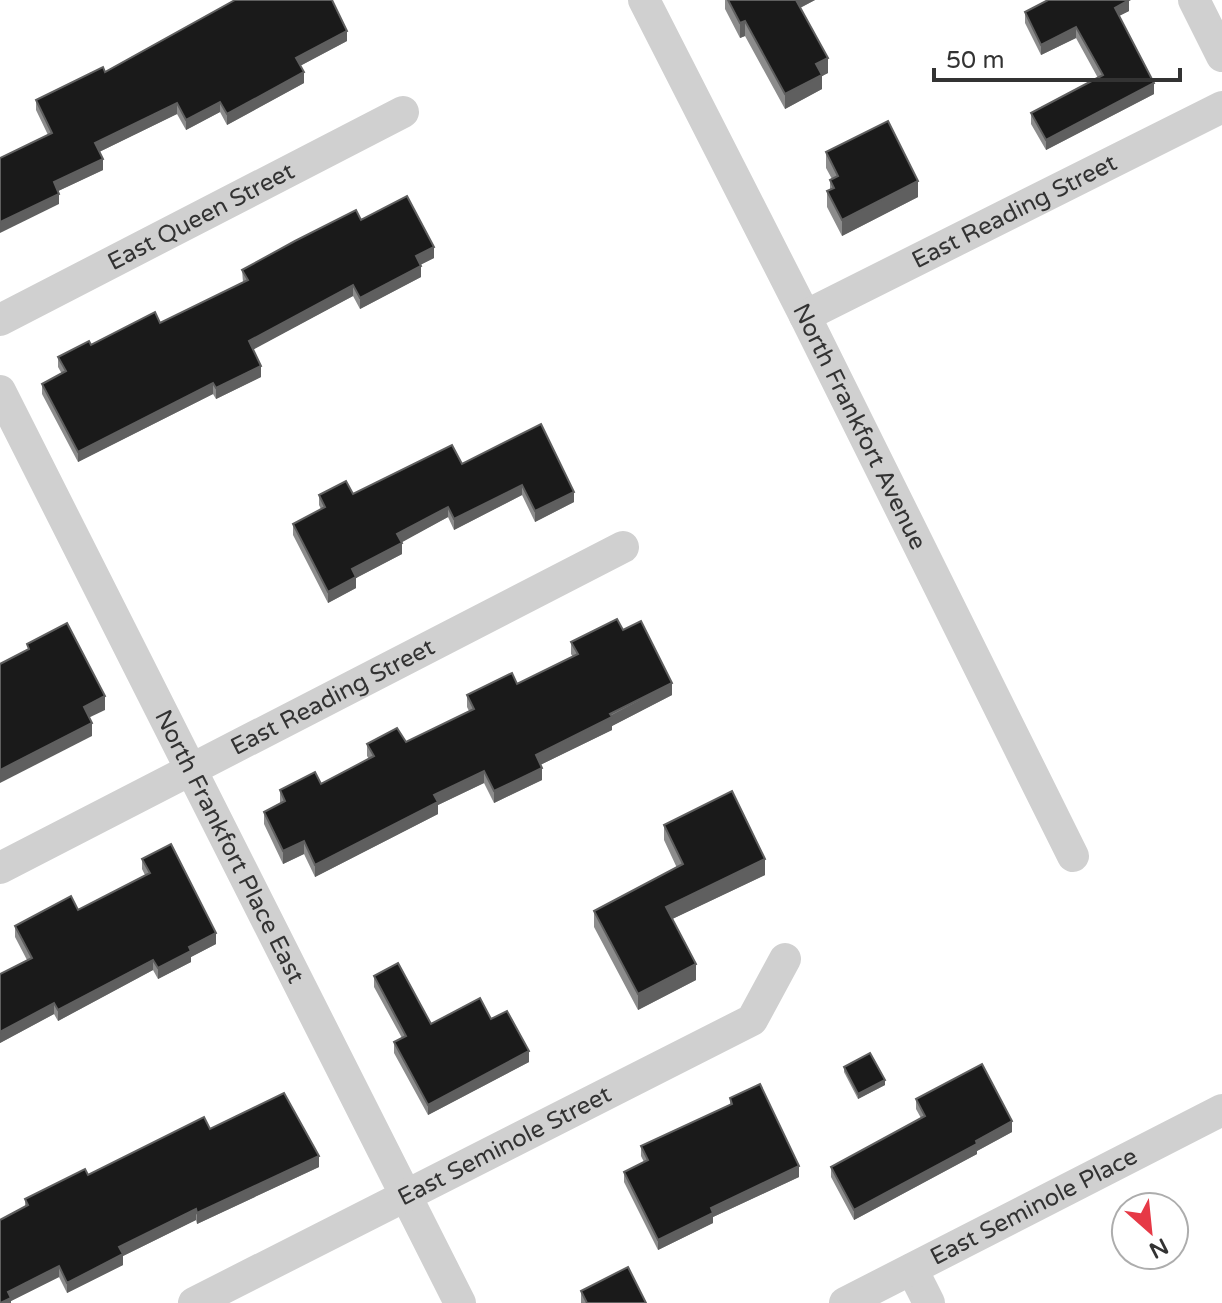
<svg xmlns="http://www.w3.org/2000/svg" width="1222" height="1303" viewBox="0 0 1222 1303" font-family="'Varela Round',sans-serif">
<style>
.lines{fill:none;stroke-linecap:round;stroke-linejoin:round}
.street{stroke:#d0d0d0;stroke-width:32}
.wall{fill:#8c8c8c}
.shaded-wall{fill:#5f5f5f}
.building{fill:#1a1a1a;stroke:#5f5f5f;stroke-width:2}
.labels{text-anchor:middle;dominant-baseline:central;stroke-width:8;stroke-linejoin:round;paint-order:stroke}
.street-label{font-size:24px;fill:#333;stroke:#fff}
</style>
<rect width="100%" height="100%" fill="#fff"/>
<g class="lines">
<g class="street">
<path id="s1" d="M644,0L805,316L1073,856"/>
<polyline points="1194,0 1222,56"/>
<path id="s2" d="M805,316L1222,107"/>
<path id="s3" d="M0,320L403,112"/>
<path id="s4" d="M0,391L460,1303"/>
<path id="s5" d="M0,868L623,547"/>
<polyline points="912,1269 929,1303"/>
<path id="s6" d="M194,1303L752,1020L785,959"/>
<path id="s7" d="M845,1303L1222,1110"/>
</g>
</g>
<g class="wall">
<polygon points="725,0 815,0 800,8 828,73 822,76 822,89 785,109 745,36 740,38 725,9"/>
<polygon points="1129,11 1119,16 1154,94 1046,150 1031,124 1031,113 1098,78 1076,38 1041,55 1025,23 1025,12"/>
<polygon points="347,41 300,66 304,83 227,125 220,112 186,130 177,114 99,152 103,170 58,191 59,204 48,135 36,110 36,100 105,72"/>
<polygon points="826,152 918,197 842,236 827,207 827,191 830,190 830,180 832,179 826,168"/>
<polygon points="361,220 434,258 420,265 421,277 360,309 353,296 253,349 261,377 216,399 213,394 78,462 42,394 42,384 62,374 58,367 58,357 91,345 160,323 243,282 242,270"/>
<polygon points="462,464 574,502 535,522 522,495 454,530 448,517 401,542 402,554 356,578 356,588 328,603 293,535 293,524 321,509 319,505 319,495 353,494"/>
<polygon points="623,630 672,695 612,726 612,730 540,765 542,780 494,803 484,783 438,805 438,814 315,877 304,854 283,864 264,824 264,812 280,803 280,790 321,784 369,759 367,756 367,744 406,742 469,711 467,707 467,695 517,684 573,657 571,654 571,642"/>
<polygon points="664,825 765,875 672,919 696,980 638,1010 594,927 594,911 677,868 664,840"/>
<polygon points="142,859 216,944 191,957 191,962 158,979 153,970 58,1021 54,1014 0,1043 0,974 27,960 15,937 15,926 78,910 145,875 142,869"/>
<polygon points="374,976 431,1024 491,1019 529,1062 428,1115 394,1053 394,1042 402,1038 374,987"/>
<polygon points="844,1067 885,1085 858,1099 844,1072"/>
<polygon points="730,1098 799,1177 713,1217 713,1223 658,1250 624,1182 624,1172 644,1162 641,1156 641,1146 730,1105"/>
<polygon points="916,1099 1012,1132 977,1151 977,1154 854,1220 831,1177 831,1167 921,1118 916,1109"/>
<polygon points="210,1129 319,1167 197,1224 196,1220 123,1256 123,1265 67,1293 59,1277 11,1301 11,1303 0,1303 25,1206 25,1199"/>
<polygon points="581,1291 646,1303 581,1303"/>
</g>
<g class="shaded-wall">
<polygon points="794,0 815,0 794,11"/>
<polygon points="1129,0 1129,11 1115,18 1115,8"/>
<polygon points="745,21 745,36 740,38 740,23"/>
<polygon points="1076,27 1076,38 1041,55 1041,45"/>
<polygon points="347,31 347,41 296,68 296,58"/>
<polygon points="828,58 828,73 822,76 822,89 785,109 785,94 816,64"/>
<polygon points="304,72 304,83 227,125 227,114"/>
<polygon points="1154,83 1154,94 1046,150 1046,140"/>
<polygon points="220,102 220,112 186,130 186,120"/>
<polygon points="177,103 177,114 95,154 95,143"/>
<polygon points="103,159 103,170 54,193 54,182"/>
<polygon points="918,181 918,197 842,236 842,220"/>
<polygon points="59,194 59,204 0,233 0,222"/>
<polygon points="434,247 434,258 416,267 416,256"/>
<polygon points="421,266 421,277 360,309 360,298"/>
<polygon points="353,285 353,296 249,352 249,341"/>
<polygon points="261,366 261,377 216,399 216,388"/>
<polygon points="213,383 213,394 78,462 78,452"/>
<polygon points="522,485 522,495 454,530 454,519"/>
<polygon points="574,492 574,502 535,522 535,511"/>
<polygon points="448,507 448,517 397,545 397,534"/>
<polygon points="402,543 402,554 356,578 356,588 328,603 328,592 352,569"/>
<polygon points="672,683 672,695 612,726 612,730 536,767 536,755"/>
<polygon points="105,696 105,710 84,720 84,707"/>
<polygon points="92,723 92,736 0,783 0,770"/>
<polygon points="542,768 542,780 494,803 494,791"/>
<polygon points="484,771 484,783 438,805 438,814 315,877 315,865 434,795"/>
<polygon points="304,841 304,854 283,864 283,851"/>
<polygon points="765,859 765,875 666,922 666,907"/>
<polygon points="216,933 216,944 191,957 191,962 158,979 158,968 189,947"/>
<polygon points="153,960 153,970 58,1021 58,1010"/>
<polygon points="696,964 696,980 638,1010 638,994"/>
<polygon points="54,1003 54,1014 0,1043 0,1032"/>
<polygon points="529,1051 529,1062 428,1115 428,1105"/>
<polygon points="885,1080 885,1085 858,1099 858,1094"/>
<polygon points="1012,1121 1012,1132 977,1151 977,1154 854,1220 854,1210"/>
<polygon points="319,1156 319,1167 197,1224 197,1213"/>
<polygon points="799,1166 799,1177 713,1217 713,1223 658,1250 658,1240 711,1208"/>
<polygon points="196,1209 196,1220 123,1256 123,1265 67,1293 67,1283 119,1247"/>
<polygon points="59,1266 59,1277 11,1301 11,1303 2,1303 8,1292"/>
</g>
<g class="building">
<polygon points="235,0 332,0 347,31 296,58 304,72 227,114 220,102 186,120 177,103 95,143 103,159 54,182 59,194 0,222 0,158 52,133 36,100 103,67 105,72"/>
<polygon points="728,0 796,0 828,58 816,64 822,75 785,94 745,21 740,23"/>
<polygon points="1048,0 1129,0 1115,8 1154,83 1046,140 1031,113 1103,75 1076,27 1041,45 1025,12"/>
<polygon points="888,121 918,181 842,220 827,191 834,188 830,180 838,176 826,152"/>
<polygon points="407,196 434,247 416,256 421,266 360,298 353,285 249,341 261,366 216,388 213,383 78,452 42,384 66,371 58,357 89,341 91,345 155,312 160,323 248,280 242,270 295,241 356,210 361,220"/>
<polygon points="541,424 574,492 535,511 522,485 454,519 448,507 397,534 402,543 352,569 356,577 328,592 293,524 325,507 319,495 346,481 353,494 452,445 462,464"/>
<polygon points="617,619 623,630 641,621 672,683 610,714 612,717 536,755 542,768 494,791 484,771 434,795 438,802 315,865 304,841 283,851 264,812 285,801 280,790 315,772 321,784 374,756 367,744 397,728 406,742 474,709 467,695 512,673 517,684 578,654 571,642"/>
<polygon points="67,623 105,696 84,707 92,723 0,770 0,664 29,649 27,644"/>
<polygon points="732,791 765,859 666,907 696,964 638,994 594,911 683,864 664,825"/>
<polygon points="171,844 216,933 189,947 191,951 158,968 153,960 58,1010 54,1003 0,1032 0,974 32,958 15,926 71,896 78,910 150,873 142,859"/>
<polygon points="398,963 431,1024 480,998 491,1019 507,1011 529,1051 428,1105 394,1042 406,1036 374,976"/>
<polygon points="870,1053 885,1080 858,1094 844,1067"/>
<polygon points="982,1064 1012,1121 976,1141 977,1144 854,1210 831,1167 925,1116 916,1099"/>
<polygon points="760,1084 799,1166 711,1208 713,1213 658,1240 624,1172 648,1160 641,1146 732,1104 730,1098"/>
<polygon points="284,1093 319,1156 197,1213 196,1209 119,1247 123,1254 67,1283 59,1266 8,1292 11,1298 0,1303 0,1220 28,1205 25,1199 85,1169 88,1175 204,1117 210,1129"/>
<polygon points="628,1267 646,1303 587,1303 581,1291"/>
</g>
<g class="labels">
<g class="street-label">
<text stroke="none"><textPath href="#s2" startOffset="234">East Reading Street</textPath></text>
<text stroke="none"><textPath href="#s3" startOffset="226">East Queen Street</textPath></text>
<text stroke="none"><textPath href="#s1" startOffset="478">North Frankfort Avenue</textPath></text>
<text stroke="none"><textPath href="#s5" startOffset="374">East Reading Street</textPath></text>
<text stroke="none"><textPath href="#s4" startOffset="510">North Frankfort Place East</textPath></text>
<text stroke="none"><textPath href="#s6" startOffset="348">East Seminole Street</textPath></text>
<text stroke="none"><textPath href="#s7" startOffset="212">East Seminole Place</textPath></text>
</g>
</g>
<g transform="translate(1150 1231) rotate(153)"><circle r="38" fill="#ffffff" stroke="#adadad" stroke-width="2"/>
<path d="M0-6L14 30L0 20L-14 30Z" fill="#e63946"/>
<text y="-12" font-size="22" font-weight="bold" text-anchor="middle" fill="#333333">N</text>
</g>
<path d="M934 68v12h246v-12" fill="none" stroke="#333333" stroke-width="4"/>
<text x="946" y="68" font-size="24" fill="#333333" stroke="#ffffff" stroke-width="6" paint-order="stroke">50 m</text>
</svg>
